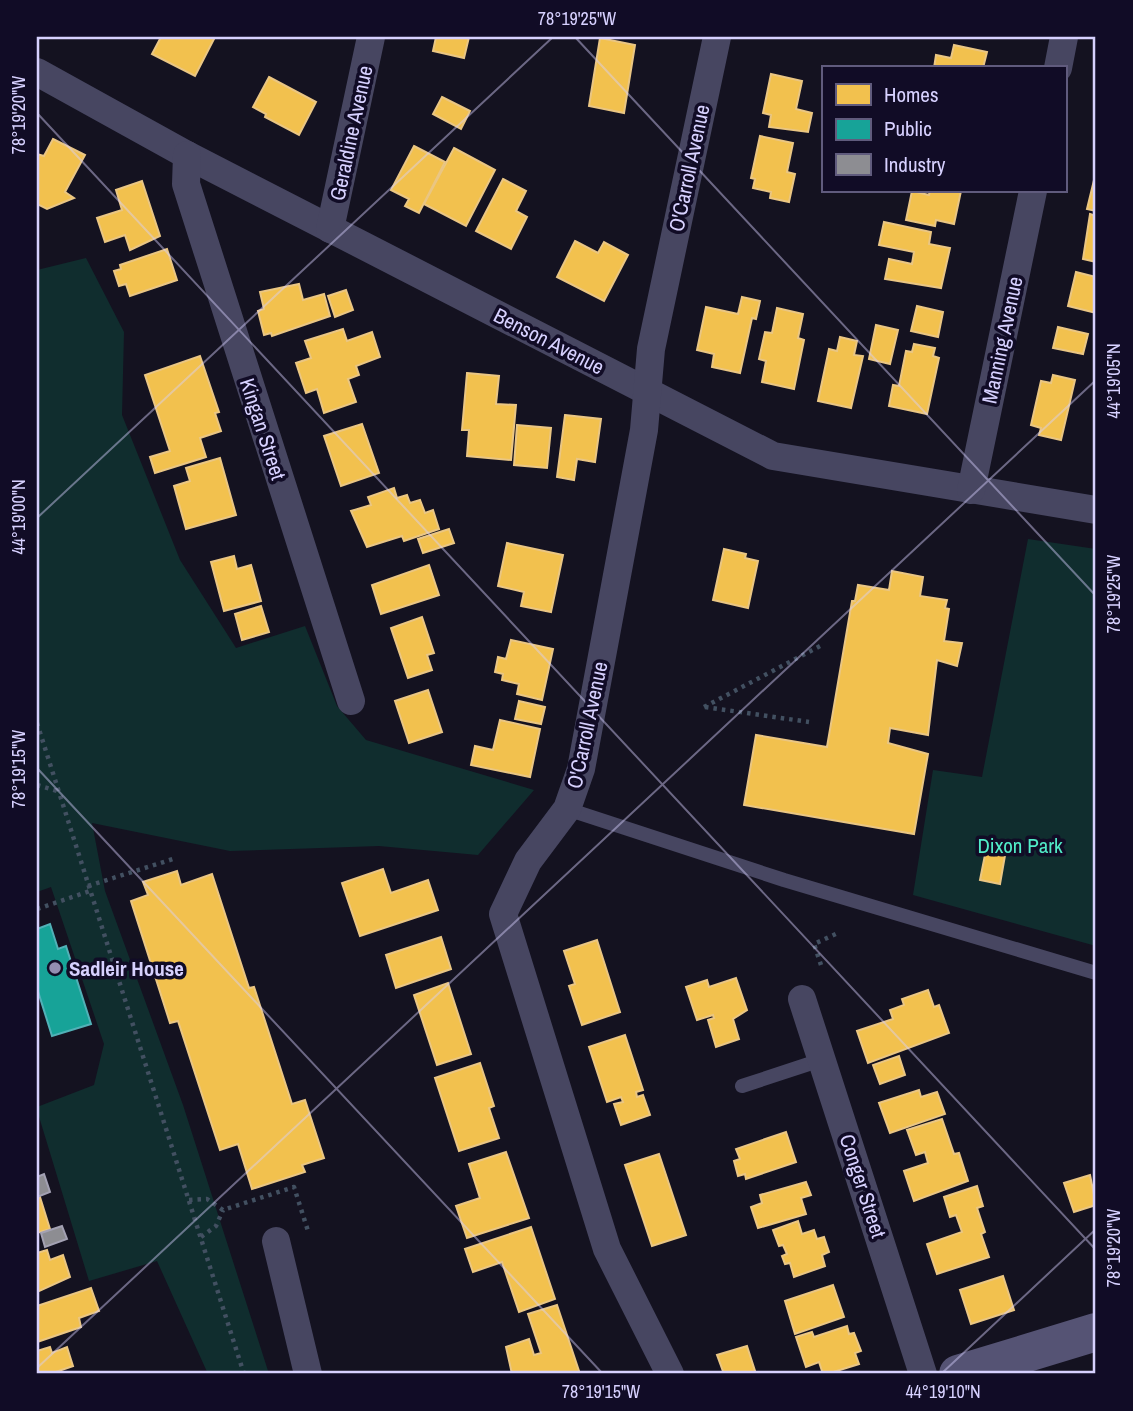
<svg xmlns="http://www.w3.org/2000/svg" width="1133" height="1411" viewBox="0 0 1133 1411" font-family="'Archivo Narrow',sans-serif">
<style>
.green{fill:#102d2e}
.homes{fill:#f2c14e;stroke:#eac683;stroke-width:2}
.public{fill:#17a398;stroke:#51b1b7;stroke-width:2}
.industry{fill:#8d8d92;stroke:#a3a1b3;stroke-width:2}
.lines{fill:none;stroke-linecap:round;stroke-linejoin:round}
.path{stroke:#425061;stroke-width:4.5;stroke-dasharray:3.5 5;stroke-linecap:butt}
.lane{stroke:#474661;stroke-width:14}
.street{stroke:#474661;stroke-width:28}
.secondary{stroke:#555374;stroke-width:38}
.ticks{fill:none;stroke:#d7d1ff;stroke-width:2;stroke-opacity:0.45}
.poi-dot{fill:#938eb1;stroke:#110c26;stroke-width:2.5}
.labels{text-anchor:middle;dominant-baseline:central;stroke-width:7;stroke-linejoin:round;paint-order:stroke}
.street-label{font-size:21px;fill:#d7d1ff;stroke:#110c26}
.park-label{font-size:21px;fill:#51ecc8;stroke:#110c26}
.poi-label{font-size:21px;font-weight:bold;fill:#d7d1ff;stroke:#110c26;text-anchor:start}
.neatline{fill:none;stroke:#d7d1ff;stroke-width:2.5}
.ticks-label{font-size:18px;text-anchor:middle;fill:#d7d1ff}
</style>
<rect width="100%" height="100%" fill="#141220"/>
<g class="green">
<polygon points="86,258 124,332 122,415 180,560 236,648 305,626 337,706 366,740 534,790 478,855 379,846 230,851 92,823 105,891 183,1105 269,1374 208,1374 157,1261 89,1281 37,1110 37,1107 94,1085 104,1044 51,887 37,892 37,270"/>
<polygon points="1028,539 1096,549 1096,946 913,895 933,770 982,777"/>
</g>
<g class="homes">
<polygon points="161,37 215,37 195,76 152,54"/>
<polygon points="436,37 469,37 464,58 433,51"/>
<polygon points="600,38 635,45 624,113 589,106"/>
<polygon points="954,45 987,52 983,68 934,68 936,55 951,58"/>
<polygon points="771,74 802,81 796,109 812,113 808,132 769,127 771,115 763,113"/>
<polygon points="269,77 316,102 299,135 265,117 266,114 253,107"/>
<polygon points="442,97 470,111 461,129 433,114"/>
<polygon points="760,136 793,143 787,172 795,174 789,202 770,198 771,192 753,188 755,179 751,178"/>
<polygon points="53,139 85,155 65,192 74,198 47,209 37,204 37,154 44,156"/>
<polygon points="414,146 445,162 419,213 405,206 409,199 391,190"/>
<polygon points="454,148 495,170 466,226 424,204"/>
<polygon points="1095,176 1096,176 1096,211 1087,209"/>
<polygon points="503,179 526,191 516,211 527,217 511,249 476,231"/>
<polygon points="142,181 160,236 130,250 125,235 105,242 97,218 122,210 116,190"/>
<polygon points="912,191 929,195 930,191 961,191 954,224 936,220 935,226 906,220"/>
<polygon points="1090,214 1096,216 1096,262 1083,259"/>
<polygon points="884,222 931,232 929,244 950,248 941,288 885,279 889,259 912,264 914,252 879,245"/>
<polygon points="575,241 598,253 604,242 628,255 604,301 557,277"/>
<polygon points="167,249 177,280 130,296 126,284 119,286 114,271 121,269 120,265"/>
<polygon points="1076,272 1096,277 1096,313 1068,306"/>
<polygon points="299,284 303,300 324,294 330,316 272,336 271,333 264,335 258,311 264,309 260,292"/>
<polygon points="346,290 353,310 335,317 328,296"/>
<polygon points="742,297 760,301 756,319 752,318 740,373 712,367 714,354 697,350 706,307 738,314"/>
<polygon points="917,306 943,312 938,337 911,331"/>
<polygon points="777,308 803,314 798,338 804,340 794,389 762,382 766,361 759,359 765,332 772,333"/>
<polygon points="876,325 898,330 890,364 869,359"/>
<polygon points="1058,327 1088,334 1083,354 1053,348"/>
<polygon points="343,329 347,341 372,332 380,357 356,366 359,375 348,379 356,402 324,413 317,389 306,393 296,363 311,358 305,341"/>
<polygon points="840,337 857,341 854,355 863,356 851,408 818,401 829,349 837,351"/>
<polygon points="914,344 935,348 933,356 939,358 927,414 889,406 893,385 899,386 906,351 912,352"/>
<polygon points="200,356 219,412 215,413 221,431 200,438 206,457 155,473 150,457 170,451 145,375"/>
<polygon points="467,373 499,376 496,404 516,405 511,460 467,456 469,430 462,430"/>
<polygon points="1053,375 1075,380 1061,440 1039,435 1041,428 1031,425 1041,381 1051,383"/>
<polygon points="565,415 601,419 595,462 577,459 574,480 557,477"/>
<polygon points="362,424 379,473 341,486 324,436"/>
<polygon points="517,425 551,428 547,468 514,465"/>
<polygon points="220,458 236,515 186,529 174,486 190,481 186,468"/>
<polygon points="394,488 397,498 407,495 410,503 420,500 425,513 433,510 439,529 404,541 402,536 367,547 351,511 371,505 368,497"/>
<polygon points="449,529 454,543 423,553 418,539"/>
<polygon points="507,543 563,555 551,612 521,606 524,592 498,586"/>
<polygon points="724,549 746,554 745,558 758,561 748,608 713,600"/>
<polygon points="234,556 237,569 251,565 261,601 224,611 211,562"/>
<polygon points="429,565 439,595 381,614 372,585"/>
<polygon points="892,571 923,577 920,596 947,600 945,608 949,609 944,641 962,643 957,666 937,660 928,735 890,728 888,743 928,754 914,834 744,805 756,735 827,747 852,601 855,601 858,585 889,590"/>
<polygon points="261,606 269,632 242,640 235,614"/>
<polygon points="422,617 434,653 427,655 432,670 408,678 391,628"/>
<polygon points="511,640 553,649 542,700 517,694 519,684 502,680 503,674 495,672 498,657 506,659"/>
<polygon points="428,690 442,732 409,743 395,701"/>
<polygon points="519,701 545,707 541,724 515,719"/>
<polygon points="500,720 540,729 530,777 471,765 475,746 493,750"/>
<polygon points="988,840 1007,844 1000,884 980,880"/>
<polygon points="383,869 391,893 428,880 438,910 360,936 342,883"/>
<polygon points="177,871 181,885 212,874 249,988 254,987 292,1104 305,1100 324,1158 302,1165 305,1172 252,1189 238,1144 220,1150 178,1021 170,1023 131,901 148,895 143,882"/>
<polygon points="441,937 451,969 396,988 386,955"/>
<polygon points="597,940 620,1012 582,1025 569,986 575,984 564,951"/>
<polygon points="736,978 747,1010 733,1019 739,1039 716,1047 708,1020 714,1018 713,1015 697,1020 686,987 707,980 709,987"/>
<polygon points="448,983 471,1054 437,1065 414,995"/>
<polygon points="928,990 934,1007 939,1005 949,1033 868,1063 857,1031 893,1019 890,1010 904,1005 902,999"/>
<polygon points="625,1035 643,1090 636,1092 637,1097 643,1095 650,1115 621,1125 614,1104 623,1102 621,1097 607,1102 589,1047"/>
<polygon points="899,1056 905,1075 880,1084 873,1065"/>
<polygon points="480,1063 494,1106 489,1108 499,1138 459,1151 435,1078"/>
<polygon points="919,1090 921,1097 937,1092 945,1114 890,1133 879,1103"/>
<polygon points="942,1119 954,1154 959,1153 968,1181 914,1201 904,1171 928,1163 925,1152 916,1155 907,1130"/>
<polygon points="786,1132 796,1162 746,1179 745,1174 738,1176 734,1161 740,1159 736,1149"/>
<polygon points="506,1152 529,1218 467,1238 456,1206 480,1198 469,1164"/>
<polygon points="659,1154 686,1235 652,1246 625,1165"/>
<polygon points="1090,1175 1096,1205 1074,1212 1064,1183"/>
<polygon points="806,1182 811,1195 801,1198 806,1214 758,1228 751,1207 762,1203 760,1195"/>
<polygon points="977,1186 983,1206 977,1208 985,1232 981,1234 989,1257 937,1274 927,1244 962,1232 956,1215 950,1217 944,1197"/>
<polygon points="40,1197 50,1229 37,1233 37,1198"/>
<polygon points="798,1221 802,1234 814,1230 817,1239 824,1237 829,1252 822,1255 825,1266 794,1277 790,1263 785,1264 782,1256 787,1254 783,1245 779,1246 773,1230"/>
<polygon points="531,1227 555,1299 519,1312 502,1262 473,1272 465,1249"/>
<polygon points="47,1250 50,1260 63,1255 70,1277 37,1292 37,1253"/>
<polygon points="1003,1276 1014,1310 971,1324 960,1290"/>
<polygon points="833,1285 844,1317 795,1334 785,1301"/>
<polygon points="91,1288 99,1311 79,1318 81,1327 37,1342 37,1306"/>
<polygon points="557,1305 580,1374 512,1374 506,1347 529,1339 534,1355 541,1353 528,1314"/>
<polygon points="847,1326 849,1334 854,1333 861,1351 855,1353 859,1364 827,1374 823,1374 819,1362 806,1367 796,1337 812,1332 814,1337"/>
<polygon points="747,1346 756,1374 724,1374 717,1355"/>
<polygon points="50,1347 52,1353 67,1347 73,1366 50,1374 37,1374 37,1351"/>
</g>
<polygon class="public" points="50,924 58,949 66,946 91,1024 52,1036 37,988 37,929"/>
<g class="industry">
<polygon points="44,1174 50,1192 37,1197 37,1177"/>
<polygon points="62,1226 67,1239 45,1247 41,1233"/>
</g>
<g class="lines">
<g class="path">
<polyline points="704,707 822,645"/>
<polyline points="705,707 809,722"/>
<polyline points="37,723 244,1374"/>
<polyline points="37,785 57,791"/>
<polyline points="88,886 173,859"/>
<polyline points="37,909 90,891"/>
<polyline points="821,965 814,944 838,933"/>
<polyline points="189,1200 207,1199 223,1210 294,1187 308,1231"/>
<polyline points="201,1237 216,1226 223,1210"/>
</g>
<g class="lane">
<polyline points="567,809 784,880 1096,973"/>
<polyline points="742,1086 821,1060"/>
</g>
<g class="street">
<polyline points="1058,68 1064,37"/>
<polyline points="37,72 187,155 773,456 1096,510"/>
<polyline points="187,155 186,184 351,701"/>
<polyline points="330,229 371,37"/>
<polyline points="971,490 1033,191"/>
<polyline points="802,999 923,1374"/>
<polyline points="276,1241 308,1374"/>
<polyline points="670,1374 607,1249 503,914 528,861 567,809 581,769 644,430 651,349 717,37"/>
</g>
<polyline class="secondary" points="958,1374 1096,1332"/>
</g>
<path class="ticks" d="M575,37L1096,596M37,113L1096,1250M37,518L553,37M37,768L603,1374M37,1368L1096,380M941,1374L1096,1229"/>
<circle class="poi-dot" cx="55" cy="968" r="7"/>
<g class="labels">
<g class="street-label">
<text transform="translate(351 133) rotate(-78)">Geraldine Avenue</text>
<text transform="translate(689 168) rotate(-78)">O'Carroll Avenue</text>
<text transform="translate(1002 340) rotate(-78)">Manning Avenue</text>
<text transform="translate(549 341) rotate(27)">Benson Avenue</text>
<text transform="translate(263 429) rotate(72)">Kingan Street</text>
<text transform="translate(587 725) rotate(-78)">O'Carroll Avenue</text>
<text transform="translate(863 1186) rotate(72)">Conger Street</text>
</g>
<g class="park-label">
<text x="1020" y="845">Dixon Park</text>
</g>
<g class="poi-label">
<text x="69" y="968">Sadleir House</text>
</g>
</g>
<rect width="1133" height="1411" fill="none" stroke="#110c26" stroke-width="77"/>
<rect x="822" y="66" width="245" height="126" fill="#110c26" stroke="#605b7d" stroke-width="2"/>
<rect x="836" y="84" width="35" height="21" fill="#f2c14e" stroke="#605b7d" stroke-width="2"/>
<text x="884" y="102" font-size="21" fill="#d7d1ff">Homes</text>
<rect x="836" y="119" width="35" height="21" fill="#17a398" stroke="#605b7d" stroke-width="2"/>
<text x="884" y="136" font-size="21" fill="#d7d1ff">Public</text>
<rect x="836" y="154" width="35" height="21" fill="#8d8d92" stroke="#605b7d" stroke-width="2"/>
<text x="884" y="172" font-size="21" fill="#d7d1ff">Industry</text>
<rect x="38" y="38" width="1056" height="1334" class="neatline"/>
<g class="ticks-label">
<text x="577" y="25">78°19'25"W</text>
<text transform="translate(19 115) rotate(-90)" y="6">78°19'20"W</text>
<text transform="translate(1114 381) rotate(-90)" y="6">44°19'05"N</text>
<text transform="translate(19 517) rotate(-90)" y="6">44°19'00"N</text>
<text transform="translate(1114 594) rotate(-90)" y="6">78°19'25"W</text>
<text transform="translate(19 769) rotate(-90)" y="6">78°19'15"W</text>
<text transform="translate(1114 1248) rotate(-90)" y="6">78°19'20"W</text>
<text x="601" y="1398">78°19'15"W</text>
<text x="943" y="1398">44°19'10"N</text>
</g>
</svg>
